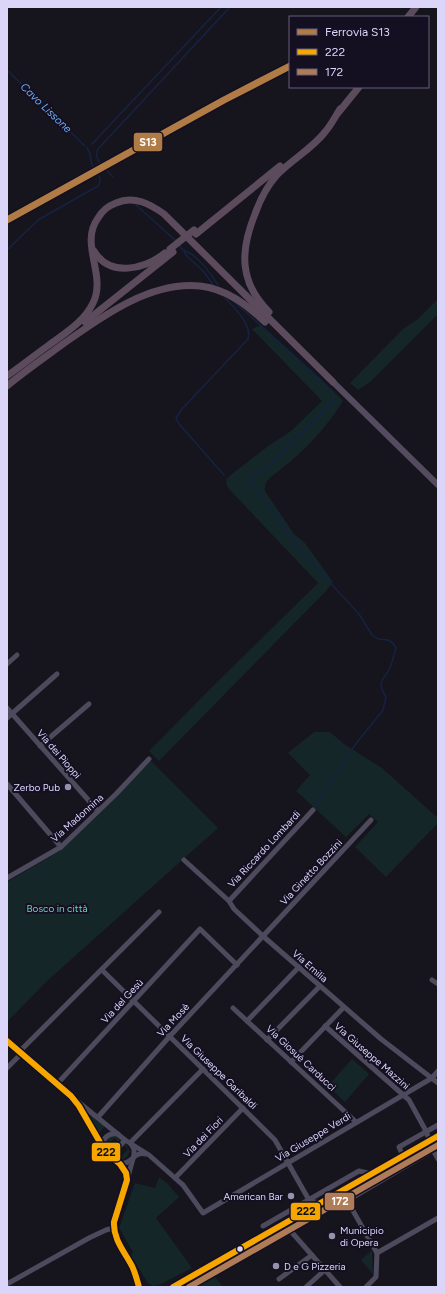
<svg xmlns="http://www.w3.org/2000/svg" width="445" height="1294" viewBox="0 0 445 1294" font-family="Figtree,sans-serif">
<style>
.green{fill:#142628}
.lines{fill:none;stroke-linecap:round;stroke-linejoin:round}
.stream{stroke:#152342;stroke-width:1.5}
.minor{stroke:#4c4a5c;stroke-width:5}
.major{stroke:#544b60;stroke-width:6}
.highway{stroke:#5b4b5c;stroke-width:7}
.highway-bridge{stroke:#5b4b5c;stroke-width:7}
.bus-1-casing{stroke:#141021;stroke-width:9}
.bus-2-casing{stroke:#141021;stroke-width:9}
.bus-1{stroke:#f7a600;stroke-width:6}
.bus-2{stroke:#b07c57;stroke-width:6}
.rail-1-casing{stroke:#141021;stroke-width:10}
.rail-1{stroke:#b07b44;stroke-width:7}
.poi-dot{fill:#9791ad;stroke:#141021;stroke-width:1.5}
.bus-dot{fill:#dcd5fa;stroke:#141021;stroke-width:1.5}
.labels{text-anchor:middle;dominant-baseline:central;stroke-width:4;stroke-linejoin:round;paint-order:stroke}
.street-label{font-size:10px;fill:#dcd5fa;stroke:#141021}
.poi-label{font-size:10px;fill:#dcd5fa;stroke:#141021;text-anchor:end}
.park-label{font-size:10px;fill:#69d1bf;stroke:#141021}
.water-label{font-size:11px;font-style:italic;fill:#6faaee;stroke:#141021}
.line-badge{stroke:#141021;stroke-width:1.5}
.badge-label{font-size:11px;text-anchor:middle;font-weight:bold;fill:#fff}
.pale-badge-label{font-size:11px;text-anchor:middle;font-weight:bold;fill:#111}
</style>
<rect width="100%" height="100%" fill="#16141d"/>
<g class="green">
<polygon points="438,299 438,314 370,382 358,390 350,383 403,329 418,319"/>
<path d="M261,325L319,377L343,401C328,425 311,444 290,462C283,468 275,473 268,480C265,483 265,487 265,491L294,534L305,543L333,582L326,591L159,761L149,751L209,690L318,583L228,488L226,483L227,478L268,446L291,431L322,401L252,329Z"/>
<polygon points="314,732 330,732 344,744 382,768 438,818 438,823 386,877 355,847 378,822 369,814 346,837 296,791 310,775 288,753"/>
<polygon points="151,761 218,828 47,981 7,1022 7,882 60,851"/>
<polygon points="352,1059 369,1074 345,1102 328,1086"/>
<polygon points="84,1109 105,1126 98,1135 84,1111"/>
<path d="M117,1136L120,1140L119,1142L114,1138L107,1148L111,1151L109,1153C105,1147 103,1142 110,1137Z"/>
<path d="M126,1144L130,1151C128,1157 125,1160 118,1160L114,1156L116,1155L120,1158L128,1149L124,1145Z"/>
<polygon points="159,1177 167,1183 179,1197 156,1218 192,1268 159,1285 153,1286 148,1283 131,1256 133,1252 119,1228 135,1183 155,1188"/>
<polygon points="372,1250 373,1274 361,1260"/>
<polygon points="213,1274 223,1287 191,1287"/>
</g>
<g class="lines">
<g class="stream">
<polyline points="7,70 85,146"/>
<polyline points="92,144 221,7"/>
<path d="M113,177C106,169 92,159 98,149L230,7"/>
<polyline points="136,205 176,241"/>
<path d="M179,246C184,252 187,251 193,255C203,263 211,274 218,285"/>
<path d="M7,250L38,220L98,186C104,176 95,172 92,164C89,158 93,156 87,148"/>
<polyline points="184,252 188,257 204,272 214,286"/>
<path d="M233,301L256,321L324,384L333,392L334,399L315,421L291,442L274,462L265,469L253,476L250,481L253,487L273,511L298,548L359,614L372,635L378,639L388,640L393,643L396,648C394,655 392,662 390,668C383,681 376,681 386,697L383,710L355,745L316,803"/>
<path d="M224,475L179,424L176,418L182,409L248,339C253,326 234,307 225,298"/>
</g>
<g class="minor">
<polyline points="7,664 17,655"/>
<polyline points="7,708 98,811"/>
<polyline points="7,718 57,674"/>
<polyline points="40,746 89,704"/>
<polyline points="7,784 61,847"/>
<polyline points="184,860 229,901 234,909 264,937 381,1039 438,1083"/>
<polyline points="7,878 61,847 116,794 149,759"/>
<polyline points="229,901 313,810"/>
<polyline points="102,970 275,1140 309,1200 315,1202 339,1205 352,1209 377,1253 376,1277 366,1287"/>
<polyline points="432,980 438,984"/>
<polyline points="233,1008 356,1122"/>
<polyline points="247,1021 299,967"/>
<polyline points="325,1026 409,1100 426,1131 433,1150 438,1159"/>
<polyline points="267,1040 320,986"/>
<polyline points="7,1041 71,1096 125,1140 149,1155 175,1178 183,1185 203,1213 432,1078 438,1071"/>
<polyline points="20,1051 159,912"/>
<polyline points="291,1062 344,1007"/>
<polyline points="7,1068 22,1053"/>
<polyline points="57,1084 200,929 237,965"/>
<path d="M76,1102C86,1116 104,1159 121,1163C132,1165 133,1151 146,1154"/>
<polyline points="98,1117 170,1036 371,820"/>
<polyline points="130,1143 203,1069"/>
<polyline points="131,1144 134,1149 134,1155 121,1202 114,1222 113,1228 115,1236 135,1272 139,1287"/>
<path d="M103,1147C102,1138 108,1133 118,1134"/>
<polyline points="111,1156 125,1140"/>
<polyline points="403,1156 399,1147 438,1125"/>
<polyline points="118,1162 124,1169 127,1177"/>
<polyline points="175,1178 243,1108"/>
<polyline points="352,1209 350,1201 355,1196 433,1150"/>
<polyline points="263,1226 359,1171 372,1174"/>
<polyline points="288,1228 340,1287"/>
<polyline points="377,1253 438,1218"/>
<polyline points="279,1279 312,1255"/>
<polyline points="7,1284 89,1238 106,1230 113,1228"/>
<polyline points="173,1287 438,1136"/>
<polyline points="306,1287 325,1270"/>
</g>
<polyline class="major" points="333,382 438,485"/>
<g class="highway">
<polyline points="408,17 416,7"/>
<polyline points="338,113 359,87"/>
<polyline points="196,234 280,166"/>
<path d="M94,251C110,278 145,269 165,253"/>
<path d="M269,312C239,282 240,251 255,214C260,200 267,186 277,175C292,159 312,149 325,132C331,125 335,117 340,109"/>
<polyline points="85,322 173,252"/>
<path d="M7,376C21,366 35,355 49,345C65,333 84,322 93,303C107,275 79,244 98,218C102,211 108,206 116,203C134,195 150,204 164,214L333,382"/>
<path d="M7,386C25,371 44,358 63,344C101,317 150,281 200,286C226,289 246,304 265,322"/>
</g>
<polyline class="highway-bridge" points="170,249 194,230"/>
<g class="bus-1-casing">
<g id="bus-1">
<path d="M7,1041L71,1096L79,1106L105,1151L120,1164L126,1173L127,1180L114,1222C113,1239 124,1251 132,1266C135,1272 137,1280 139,1287"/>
<polyline points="173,1287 438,1136"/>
</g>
</g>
<g class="bus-2-casing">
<polyline id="bus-2" points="189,1287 438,1145"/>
</g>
<use href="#bus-1" class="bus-1"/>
<use href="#bus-2" class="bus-2"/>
<g class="rail-1-casing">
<polyline id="rail-1" points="7,220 224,100 290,66"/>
</g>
<use href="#rail-1" class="rail-1"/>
</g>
<g class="poi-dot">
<circle cx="68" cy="787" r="4"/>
<circle cx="291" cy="1196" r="4"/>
<circle cx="332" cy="1236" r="4"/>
<circle cx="276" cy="1266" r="4"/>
</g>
<circle class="bus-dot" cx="240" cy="1249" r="3.5"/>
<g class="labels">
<g class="street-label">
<text transform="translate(59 754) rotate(49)">Via dei Pioppi</text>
<text transform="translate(77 818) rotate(-42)">Via Madonnina</text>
<text transform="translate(264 849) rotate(-47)">Via Riccardo Lombardi</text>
<text transform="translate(311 872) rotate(-47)">Via Ginetto Bozzini</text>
<text transform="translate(310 966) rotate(41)">Via Emilia</text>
<text transform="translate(122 1001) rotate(-47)">Via del Gesù</text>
<text transform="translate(173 1020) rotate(-47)">Via Mosè</text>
<text transform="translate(372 1056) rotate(41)">Via Giuseppe Mazzini</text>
<text transform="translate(301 1058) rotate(43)">Via Giosuè Carducci</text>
<text transform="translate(219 1072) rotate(44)">Via Giuseppe Garibaldi</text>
<text transform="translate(203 1137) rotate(-46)">Via dei Fiori</text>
<text transform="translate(313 1137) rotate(-31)">Via Giuseppe Verdi</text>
</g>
<g class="poi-label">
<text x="60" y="787">Zerbo Pub</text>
<text x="283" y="1196">American Bar</text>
<text x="340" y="1230" text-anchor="start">Municipio<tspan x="340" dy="12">di Opera</tspan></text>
<text x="284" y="1266" text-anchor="start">D e G Pizzeria</text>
</g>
<g class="park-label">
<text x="57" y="908">Bosco in città</text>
</g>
<g class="water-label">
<text transform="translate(46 108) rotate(44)">Cavo Lissone</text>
</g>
</g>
<g class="line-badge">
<rect x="133" y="132" width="30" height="20" rx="4" fill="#b07b44"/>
<rect x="91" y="1142" width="30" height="20" rx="4" fill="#f7a600"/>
<rect x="324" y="1192" width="31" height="19" rx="4" fill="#b07c57"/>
<rect x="290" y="1202" width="31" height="19" rx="4" fill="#f7a600"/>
</g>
<g class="badge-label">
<text x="148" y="146">S13</text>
<text x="340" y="1205">172</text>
</g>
<g class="pale-badge-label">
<text x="106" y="1156">222</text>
<text x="306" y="1215">222</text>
</g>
<rect width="445" height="1294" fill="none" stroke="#dcd5fa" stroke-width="16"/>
<rect x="289" y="16" width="140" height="72" fill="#141021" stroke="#645f78"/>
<rect x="297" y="29" width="20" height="6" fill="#b07b44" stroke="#645f78"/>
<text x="325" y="36" font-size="12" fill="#dcd5fa">Ferrovia S13</text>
<rect x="297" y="49" width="20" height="6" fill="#f7a600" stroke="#645f78"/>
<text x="325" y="56" font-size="12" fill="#dcd5fa">222</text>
<rect x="297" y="69" width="20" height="6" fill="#b07c57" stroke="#645f78"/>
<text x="325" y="76" font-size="12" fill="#dcd5fa">172</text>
</svg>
